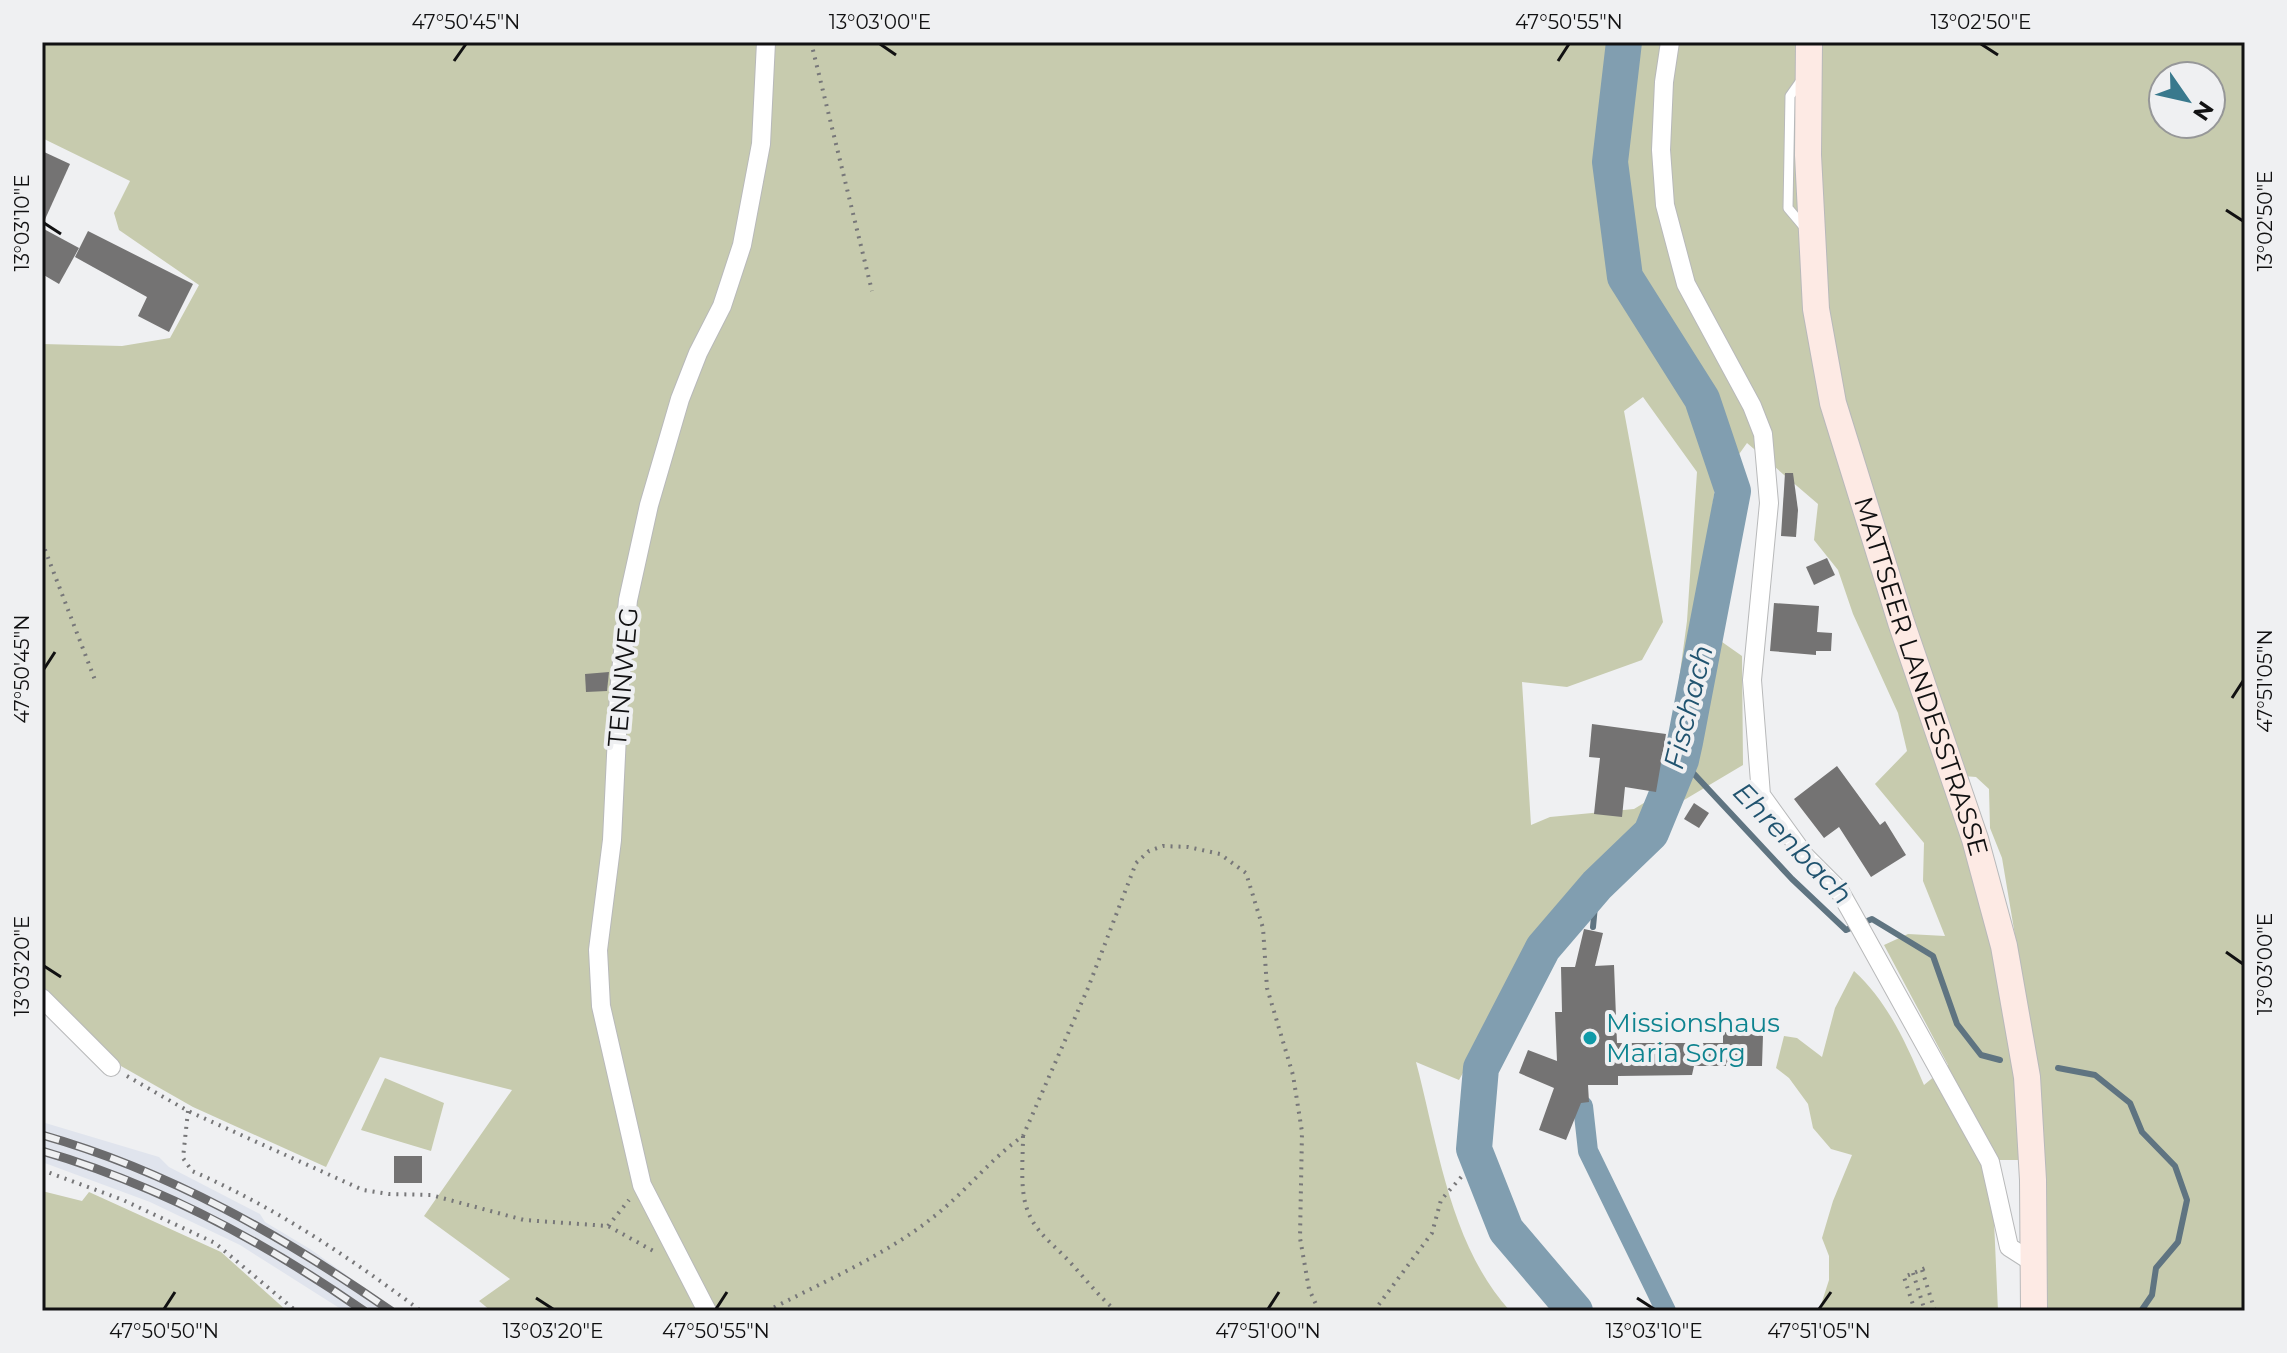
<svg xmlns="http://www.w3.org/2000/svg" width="2287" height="1353" viewBox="0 0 2287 1353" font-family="Montserrat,sans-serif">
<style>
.built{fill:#e0e4ed}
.green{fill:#c7cbae;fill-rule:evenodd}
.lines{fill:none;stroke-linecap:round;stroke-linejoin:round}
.stream{stroke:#5f7481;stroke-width:6}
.canal{stroke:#819eb0;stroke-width:20}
.river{stroke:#819eb0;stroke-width:36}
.building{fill:#747373}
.service-casing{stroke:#b8b9ba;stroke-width:11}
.minor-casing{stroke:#b8b9ba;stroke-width:20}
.secondary-casing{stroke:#b8b9ba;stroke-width:28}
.path{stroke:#777779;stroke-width:4;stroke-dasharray:2 6;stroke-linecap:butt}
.service{stroke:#fff;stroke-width:9}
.minor{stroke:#fff;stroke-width:18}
.secondary{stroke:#fdeae4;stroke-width:26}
.rail-casing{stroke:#6b6b6d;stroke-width:9}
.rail{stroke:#eff0f2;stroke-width:6;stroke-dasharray:18;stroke-linecap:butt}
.ticks{fill:none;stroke:#111112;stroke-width:3}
.culture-dot{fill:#0f9aa8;stroke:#eff0f2;stroke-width:3}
.labels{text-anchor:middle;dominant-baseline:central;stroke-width:8;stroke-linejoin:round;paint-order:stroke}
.street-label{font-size:26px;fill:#111112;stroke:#eff0f2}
.culture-label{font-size:26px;fill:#0d838f;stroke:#eff0f2;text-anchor:start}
.water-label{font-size:28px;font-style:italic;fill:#20536f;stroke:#eff0f2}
.neatline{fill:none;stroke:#111112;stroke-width:3}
.ticks-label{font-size:20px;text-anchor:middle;fill:#111112}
</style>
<rect width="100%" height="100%" fill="#eff0f2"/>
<polygon class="built" points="42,1122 159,1157 169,1167 260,1214 265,1222 310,1249 397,1311 344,1311 240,1245 150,1202 42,1162"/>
<g class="green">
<path d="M42,42H2245V1311H2044L2047,1196L2041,1090L2002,858L1990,828L1989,789L1976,777L1939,774L1970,858L1985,912L2014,1062L2022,1160H1998L1993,1198L1998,1311H1819L1829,1280V1256L1822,1238L1833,1201L1852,1155L1831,1149L1813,1128L1808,1104L1789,1078L1776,1068L1784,1036L1797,1038L1822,1057L1835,1008L1854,971C1888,1002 1906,1043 1924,1085L1948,1065L1884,945L1908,934L1945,936L1923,881L1924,843L1875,784L1907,751L1898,713L1853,614L1838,570L1814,540L1818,504L1747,443L1715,488L1695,623L1742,656L1743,765L1642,825L1556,908L1459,1080L1416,1062C1438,1145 1450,1245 1510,1311H491L479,1301L510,1279L424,1216L512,1090L380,1057L326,1167L193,1107L121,1066L42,992V344L122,346L170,338L199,285L119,230L114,213L130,181L42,138ZM2163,76H2211V124H2163ZM1643,397L1697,472L1687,621L1668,761L1657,795L1634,809L1550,817L1531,825L1522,682L1567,687L1642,660L1663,622L1624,411Z"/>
<polygon points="385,1078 444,1103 431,1151 361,1130"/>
<polygon points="42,1191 82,1201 89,1192 221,1252 287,1311 42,1311"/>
</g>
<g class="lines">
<g class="stream">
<polyline points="1681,760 1792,879 1846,930 1872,919 1933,956 1957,1024 1981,1055 2000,1060"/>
<polyline points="1593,927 1597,885"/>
<polyline points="2058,1068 2095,1075 2130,1103 2142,1132 2175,1166 2187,1200 2178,1242 2156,1268 2152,1295 2141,1311"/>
</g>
<polyline class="canal" points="1583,1106 1588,1151 1666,1311"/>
<polyline class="river" points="1575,1311 1506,1230 1474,1149 1481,1068 1543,948 1597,885 1651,833 1681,760 1685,742 1733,491 1702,399 1625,277 1610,162 1624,42"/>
</g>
<g class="building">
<polygon points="42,151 70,164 42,226"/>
<polygon points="42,228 79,248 59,284 42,274"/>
<polygon points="88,231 193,284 169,332 138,316 147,297 75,257"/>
<polygon points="1785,473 1793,473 1798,510 1796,537 1781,536"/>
<polygon points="1827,558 1835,575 1814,585 1806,567"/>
<polygon points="1774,603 1819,606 1817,632 1832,633 1831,651 1816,651 1816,655 1770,651"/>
<polygon points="609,672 607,691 586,692 585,674"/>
<polygon points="1592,724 1666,734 1656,792 1625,787 1622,817 1594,814 1600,758 1589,757"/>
<polygon points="1837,766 1880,825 1885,821 1906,855 1871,877 1839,827 1824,838 1794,799"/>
<polygon points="1694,803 1709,813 1699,828 1684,819"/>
<polygon points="1584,929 1603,933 1595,966 1614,965 1617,1043 1723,1043 1723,1032 1763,1035 1762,1066 1694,1066 1692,1075 1618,1076 1618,1085 1588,1085 1589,1102 1581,1103 1566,1140 1539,1130 1554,1088 1519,1073 1528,1050 1557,1061 1555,1012 1562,1012 1561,967 1575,967"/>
<rect x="394" y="1156" width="28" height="27"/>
</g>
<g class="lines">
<g class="service-casing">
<polyline id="service" points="1802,79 1790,96 1788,208 1804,227"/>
</g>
<g class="minor-casing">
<g id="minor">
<polyline points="1670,42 1664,82 1661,150 1665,205 1686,284 1752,406 1763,434 1769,503 1752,680 1761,795 1805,856 1839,890 1852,913 1990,1162 2009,1247 2034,1263"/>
<polyline points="42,998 111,1067"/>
<polyline points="707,1311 642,1185 601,1006 598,950 612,840 619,693 628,600 649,505 680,399 698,353 722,306 742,245 761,144 766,42"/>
</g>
</g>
<g class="secondary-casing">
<g id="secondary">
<path id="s1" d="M1809,42L1808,155L1816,309L1833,403L1901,622L1975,839L2004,946L2027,1077L2033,1180L2034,1311"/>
</g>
</g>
<g class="path">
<polyline points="811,42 872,291"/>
<polyline points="42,542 95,680"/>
<polyline points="127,1076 188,1111 363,1190 389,1194 431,1195 524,1220 608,1226 657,1253"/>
<path d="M188,1111L183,1158L192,1171C275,1207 349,1257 421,1311"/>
<path d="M1023,1136C1023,1158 1020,1185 1026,1206C1033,1229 1048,1240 1064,1256C1082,1274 1096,1294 1116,1311"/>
<polyline points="42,1170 123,1200 215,1243 296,1311"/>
<polyline points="608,1226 629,1200"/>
<polyline points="1922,1270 1935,1311"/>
<polyline points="1913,1273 1925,1311"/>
<path d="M767,1311C819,1284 886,1255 932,1218C965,1193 989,1160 1023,1136L1088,988L1136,863L1149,851L1163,846L1188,847L1220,854L1246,873L1263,928L1267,988L1293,1075L1302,1132L1300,1238L1309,1289L1319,1311"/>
<polyline points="1374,1311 1432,1233 1441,1200 1463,1175"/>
<polyline points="1915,1311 1904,1277 1928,1267"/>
</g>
<use href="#service" class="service"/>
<use href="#minor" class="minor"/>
<use href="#secondary" class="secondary"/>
<g class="rail-casing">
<g id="rail">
<path d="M42,1135C169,1171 283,1236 391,1311"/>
<path d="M42,1151C159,1185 265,1242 364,1311"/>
</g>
</g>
<use href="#rail" class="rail"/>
</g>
<path class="ticks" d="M880,44L896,55M1981,44L1998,55M454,61L466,44M1558,61L1569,44M2226,210L2243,221M44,223L61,234M44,669L55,652M2232,698L2243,681M2226,952L2243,964M44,966L61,977M536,1298L553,1309M1637,1298L1654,1309M164,1309L175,1292M716,1309L727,1292M1268,1309L1279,1292M1819,1309L1831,1292"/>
<circle class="culture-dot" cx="1590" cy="1038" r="8"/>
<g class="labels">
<g class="street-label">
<text stroke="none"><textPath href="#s1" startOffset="650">MATTSEER LANDESSTRASSE</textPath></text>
<text transform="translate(623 677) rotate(-85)">TENNWEG</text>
</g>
<g class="culture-label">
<text x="1606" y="1023">Missionshaus<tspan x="1606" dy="30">Maria Sorg</tspan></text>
</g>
<g class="water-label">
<text transform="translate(1688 707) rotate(-76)">Fischach</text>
<text transform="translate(1793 843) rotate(46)">Ehrenbach</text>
</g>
</g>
<rect width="2287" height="1353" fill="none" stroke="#eff0f2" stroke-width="88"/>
<g transform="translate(2187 100) rotate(124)"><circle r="38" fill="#eff0f2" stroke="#969798" stroke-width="2"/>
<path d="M0-6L14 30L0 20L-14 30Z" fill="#39798d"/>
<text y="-12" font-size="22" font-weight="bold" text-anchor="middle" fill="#111112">N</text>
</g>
<rect x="44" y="44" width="2199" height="1265" class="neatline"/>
<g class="ticks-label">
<text x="466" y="29">47°50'45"N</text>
<text x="880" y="29">13°03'00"E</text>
<text x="1569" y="29">47°50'55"N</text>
<text x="1981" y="29">13°02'50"E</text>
<text transform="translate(2265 221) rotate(-90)" y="7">13°02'50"E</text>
<text transform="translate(22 223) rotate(-90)" y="7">13°03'10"E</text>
<text transform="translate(22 669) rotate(-90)" y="7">47°50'45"N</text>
<text transform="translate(2265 681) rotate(-90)" y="7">47°51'05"N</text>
<text transform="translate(2265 964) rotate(-90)" y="7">13°03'00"E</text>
<text transform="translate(22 966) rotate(-90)" y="7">13°03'20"E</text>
<text x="164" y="1338">47°50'50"N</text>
<text x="553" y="1338">13°03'20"E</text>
<text x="716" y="1338">47°50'55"N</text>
<text x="1268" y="1338">47°51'00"N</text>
<text x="1654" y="1338">13°03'10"E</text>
<text x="1819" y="1338">47°51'05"N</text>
</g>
</svg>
